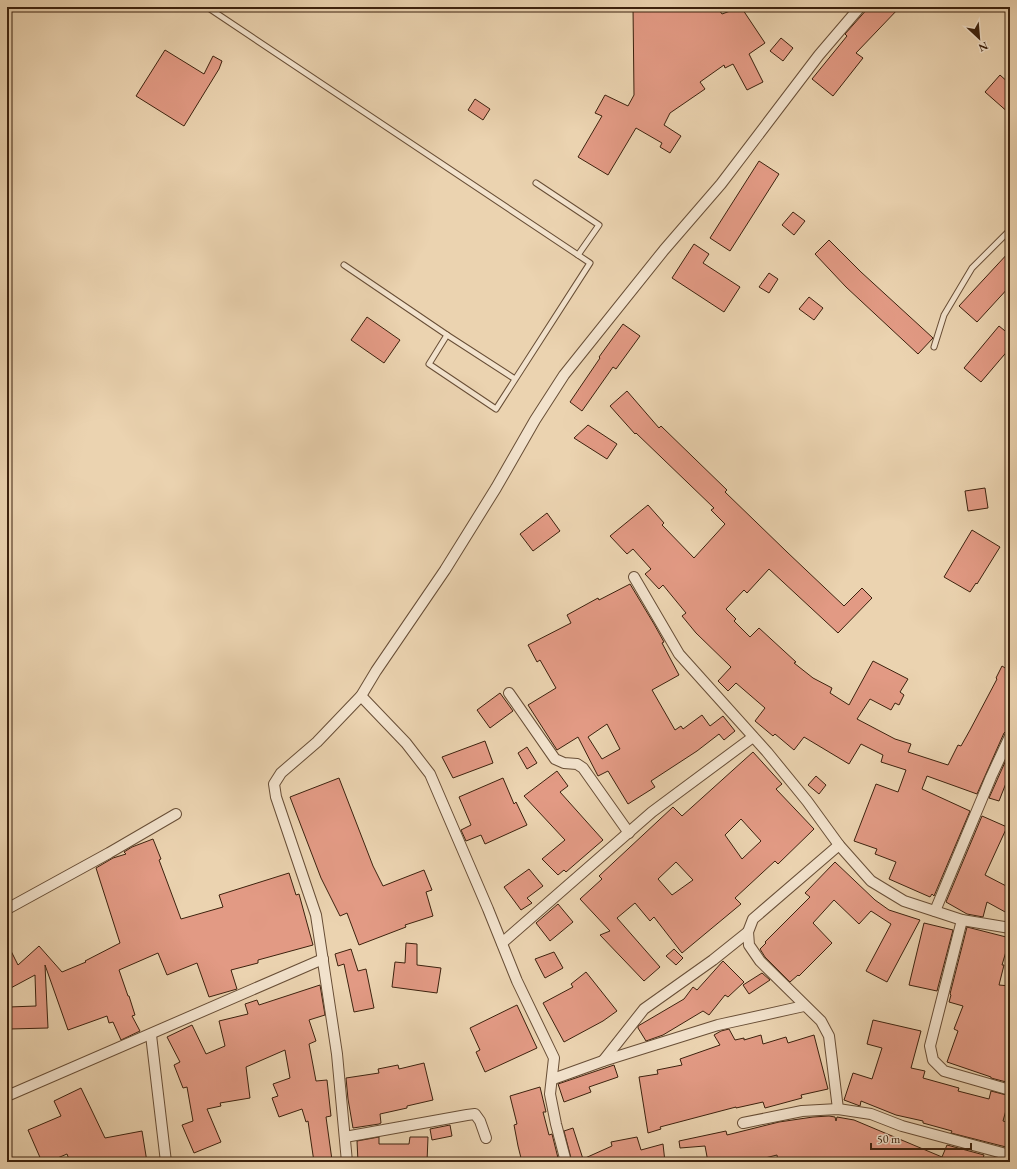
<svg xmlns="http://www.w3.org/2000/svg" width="1017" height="1169" viewBox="0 0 1017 1169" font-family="'EB Garamond',serif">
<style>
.building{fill:#e29a84;stroke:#3d220e;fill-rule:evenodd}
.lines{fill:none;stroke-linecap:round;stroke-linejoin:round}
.service-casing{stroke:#684e36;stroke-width:7}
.minor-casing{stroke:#684e36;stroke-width:12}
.service{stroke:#f2e2cc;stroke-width:5}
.minor{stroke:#f2e2cc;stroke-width:10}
</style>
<rect width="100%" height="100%" fill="#ebd3b0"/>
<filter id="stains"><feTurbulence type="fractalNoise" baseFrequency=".005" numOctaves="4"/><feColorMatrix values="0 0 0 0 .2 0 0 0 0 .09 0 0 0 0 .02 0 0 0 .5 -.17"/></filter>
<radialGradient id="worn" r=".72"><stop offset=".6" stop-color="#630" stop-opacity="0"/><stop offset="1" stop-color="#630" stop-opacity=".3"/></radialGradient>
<g class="building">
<polygon points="633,7 717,7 722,14 741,7 765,43 749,54 763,82 747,90 733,64 725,68 724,65 700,82 705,89 670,113 664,125 681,136 670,153 660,147 662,143 636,128 608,175 578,157 602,116 595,113 605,95 628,106 634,95"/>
<polygon points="869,7 900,7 856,53 863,58 833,96 812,79 847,36 845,34"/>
<polygon points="781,38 793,48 783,61 770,51"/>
<polygon points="165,50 204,74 213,56 222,61 219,69 184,126 136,96"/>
<polygon points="1000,75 1010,84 1010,114 985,92"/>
<polygon points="475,99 490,109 483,120 468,110"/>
<polygon points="759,161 779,174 730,251 710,238"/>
<polygon points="793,212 805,221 794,235 782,225"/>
<polygon points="829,240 861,272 933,338 918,354 846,287 815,254"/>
<polygon points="694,244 709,254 703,263 740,287 724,312 672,278"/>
<polygon points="1010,251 1010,286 977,322 959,306"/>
<polygon points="769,273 778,279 769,293 759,287"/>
<polygon points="809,297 823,308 814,320 799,309"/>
<polygon points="367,317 400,340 384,363 351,340"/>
<polygon points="623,324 640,336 616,369 613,367 582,411 570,402 600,358 599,357"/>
<polygon points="999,326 1010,335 1010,348 981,382 964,368"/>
<polygon points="627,391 659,428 661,426 727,490 725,492 787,552 844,606 862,588 872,598 838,633 769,569 747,593 744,590 726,609 736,619 734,621 750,637 759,628 796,662 794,663 813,678 832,688 830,693 849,705 873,661 908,679 900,692 904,695 899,705 895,703 891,710 870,699 857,719 895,739 911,744 908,752 948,765 958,745 961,746 970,730 997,679 996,678 1002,666 1010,671 1010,730 1007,730 1004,733 977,794 927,776 922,789 970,811 934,896 932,894 930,897 889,879 896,862 875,854 877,849 854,841 876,784 898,792 906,770 881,762 883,755 861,744 849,764 804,737 794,750 775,734 773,736 755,721 765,708 736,683 728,691 718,681 731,667 696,633 682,616 686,613 663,585 659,589 645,574 651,569 633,549 627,554 610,536 648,505 664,523 662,525 694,558 725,524 711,510 714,508 636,433 635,434 610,406"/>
<polygon points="588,425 617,444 607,459 574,438"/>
<polygon points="985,488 988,508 968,511 965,491"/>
<polygon points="547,513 560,531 533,551 520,534"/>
<polygon points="972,530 1000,547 977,584 976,583 970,592 944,577"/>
<path d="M630,584L654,624L664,642L662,643L679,675L652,690L675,730L681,726L683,729L702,715L710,726L723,716L735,731L724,740L719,734L697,751L651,781L655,787L628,804L608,771L598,776L578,737L557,750L537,719L528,705L556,688L540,660L537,662L528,645L571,623L567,615L598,598L599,600ZM607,724L620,749L602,759L588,737Z"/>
<polygon points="500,693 513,711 490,728 477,710"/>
<polygon points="485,741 493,763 453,778 442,757"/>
<polygon points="527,747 537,763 527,769 518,753"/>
<polygon points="1010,751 1010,773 999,801 989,798"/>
<path d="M753,752L782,784L776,789L814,829L778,864L775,861L735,898L741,904L682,953L654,917L650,921L635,903L617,918L660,967L644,981L600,935L610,931L580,899L602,879L599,876L673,807L682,816ZM741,819L761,841L742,859L725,835ZM676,862L693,880L672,895L658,879Z"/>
<polygon points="557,771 568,786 560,792 603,840 566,872 564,870 558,875 542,859 565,840 524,796"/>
<polygon points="816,776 826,785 819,794 808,785"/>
<polygon points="339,778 373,866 383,886 424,870 432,890 426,892 433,916 405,925 406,927 359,945 347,913 340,916 321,878 290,797"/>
<polygon points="503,778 514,804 516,802 527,825 485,844 481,835 466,841 461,830 471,825 459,797"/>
<polygon points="982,816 1007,827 985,875 1010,888 1010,907 1007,913 987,902 983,917 967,914 946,902"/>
<polygon points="153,839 161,859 159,860 181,919 223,907 219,895 289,873 296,895 299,894 313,945 258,960 258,963 231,970 237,989 209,997 197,963 167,975 158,953 119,970 128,996 129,996 135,1015 132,1016 140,1031 121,1040 113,1022 109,1023 107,1016 68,1030 45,965 48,1028 10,1029 9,1007 36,1006 35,975 7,990 7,943 18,965 39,946 62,972 86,962 85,961 120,943 96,868 113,858 126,854 124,852 132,847"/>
<polygon points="835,862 875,900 889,910 920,920 887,982 866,971 891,924 871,911 859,924 834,900 813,923 832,943 799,976 798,975 790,982 765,957 760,949 766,943 765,942 810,897 805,893"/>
<polygon points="529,869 543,886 527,898 532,903 521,910 504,887"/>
<polygon points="558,904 573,922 550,941 536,923"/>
<polygon points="924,923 953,930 937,991 909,985"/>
<polygon points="967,927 1010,938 1002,965 1004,965 999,985 1010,986 1010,1083 991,1078 991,1077 947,1062 958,1031 954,1029 963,1006 949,1002 951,995 950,994"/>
<polygon points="406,943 417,944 417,965 441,968 437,993 392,987 395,962 405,963"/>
<polygon points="351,949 358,971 366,969 374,1008 354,1012 344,964 338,966 335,954"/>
<polygon points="674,949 683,958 676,965 666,956"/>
<polygon points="554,952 563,968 545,978 535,959"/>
<polygon points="723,961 744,982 728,997 725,995 709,1015 703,1011 663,1035 646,1041 638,1028 638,1026 684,999 693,987 697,990"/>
<polygon points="586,972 617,1011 603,1021 564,1042 543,1003 573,987 571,984"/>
<polygon points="762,973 770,980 749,994 743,985"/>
<polygon points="320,985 325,1015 309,1020 316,1041 309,1044 316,1081 327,1080 331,1116 326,1117 332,1160 314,1162 308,1121 306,1122 302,1109 279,1117 272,1098 278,1096 273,1084 290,1078 285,1050 246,1067 250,1098 220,1103 221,1106 207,1109 221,1142 194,1153 182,1125 193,1121 187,1087 183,1088 174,1065 180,1062 167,1037 192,1025 206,1054 225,1046 219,1021 248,1014 245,1004 257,1000 259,1005"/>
<polygon points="517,1005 537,1048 485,1072 476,1052 480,1050 470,1028"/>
<polygon points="873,1020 921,1031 911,1068 925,1071 923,1078 959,1088 958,1091 989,1099 991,1091 1010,1096 1003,1121 1010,1123 1010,1136 1006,1147 951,1133 952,1131 923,1123 923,1121 896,1115 861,1101 860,1106 844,1100 853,1073 872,1079 882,1048 867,1044"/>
<polygon points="729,1029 735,1040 744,1038 744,1040 761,1035 763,1044 786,1037 788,1043 814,1035 828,1089 801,1095 802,1098 765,1108 763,1102 736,1108 736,1107 660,1127 661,1129 648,1133 639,1077 658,1074 657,1070 682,1065 680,1059 720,1045 714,1035 721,1031"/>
<polygon points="424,1063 433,1100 407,1106 407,1108 380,1114 381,1123 379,1124 353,1128 348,1099 346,1078 379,1073 378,1069 398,1065 399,1069"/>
<polygon points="614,1065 618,1077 589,1087 591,1092 564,1102 558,1084"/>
<polygon points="540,1087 546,1112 543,1112 549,1135 552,1134 559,1162 522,1162 518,1146 514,1125 517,1124 510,1096"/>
<polygon points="81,1088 105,1138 142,1131 147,1162 70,1162 67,1154 48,1162 42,1162 28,1130 61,1116 54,1101"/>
<polygon points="829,1116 835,1117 836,1121 837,1117 854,1120 942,1157 947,1145 984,1155 982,1162 778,1162 777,1155 749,1162 708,1162 705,1146 680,1148 679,1141 726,1131 727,1135 779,1122 813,1117"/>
<polygon points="450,1125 452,1136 432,1140 430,1129"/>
<polygon points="573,1128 583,1159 612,1146 611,1142 637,1137 641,1150 663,1144 665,1162 572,1162 564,1131"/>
<polygon points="379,1137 379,1144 409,1144 410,1137 428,1137 427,1162 358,1162 357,1141"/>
</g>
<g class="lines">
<g class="service-casing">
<g id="service">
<polyline points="207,7 590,263 496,409 429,364 447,335 515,379"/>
<polyline points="536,183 599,225 578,255"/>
<polyline points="344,265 447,335"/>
<polyline points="934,347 944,315 972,268 1010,230"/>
</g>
</g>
<g class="minor-casing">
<g id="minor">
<polyline points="634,577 679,654 767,752 807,801 839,845 871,881 904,901 962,920 1010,928"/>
<polyline points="509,693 555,759 564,763 577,764 583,768 629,833"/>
<polyline points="361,696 406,743 430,774 488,909 517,981 554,1058 550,1094 556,1124 566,1162"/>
<polyline points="7,909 109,853 176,814"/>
<polyline points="935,911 991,777 1010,736"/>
<polyline points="962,920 930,1046 933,1060 944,1071 1010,1090"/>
<polyline points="502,943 652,812 753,737"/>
<polyline points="151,1035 166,1162"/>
<polyline points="603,1061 644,1009 713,960 748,932"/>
<polyline points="553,1079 603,1061 718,1025 804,1006"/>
<polyline points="7,1096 323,959"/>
<polyline points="838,1109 829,1036 821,1021 760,961 749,945 748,932 753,919 839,845"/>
<polyline points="743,1123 802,1111 838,1109 871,1114 902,1126 1010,1155"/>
<polyline points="345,1137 467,1115 475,1114 480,1121 486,1138"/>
<polyline points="347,1162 337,1054 316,915 276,797 274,784 281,773 317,742 361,696 376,671 445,570 496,488 535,420 564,375 664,250 721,184 819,55 860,7"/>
</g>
</g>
<use href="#service" class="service"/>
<use href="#minor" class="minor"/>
</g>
<rect width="1017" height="1169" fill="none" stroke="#ebd3b0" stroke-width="24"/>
<rect x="8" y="8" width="1001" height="1153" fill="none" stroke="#3d220e" stroke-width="2"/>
<rect x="12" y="12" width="993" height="1145" fill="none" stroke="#3d220e"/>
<g transform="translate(979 38) rotate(154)" stroke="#f2e2cc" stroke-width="3" paint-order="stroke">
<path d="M0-3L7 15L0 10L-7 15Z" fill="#3d220e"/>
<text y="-6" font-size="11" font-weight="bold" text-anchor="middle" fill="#3d220e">N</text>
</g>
<path d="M871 1143v6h100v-6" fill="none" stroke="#3d220e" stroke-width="2"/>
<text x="877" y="1143" font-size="12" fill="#3d220e" stroke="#f2e2cc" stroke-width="3" paint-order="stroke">50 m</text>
<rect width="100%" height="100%" filter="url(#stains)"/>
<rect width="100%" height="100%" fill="url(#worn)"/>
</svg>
